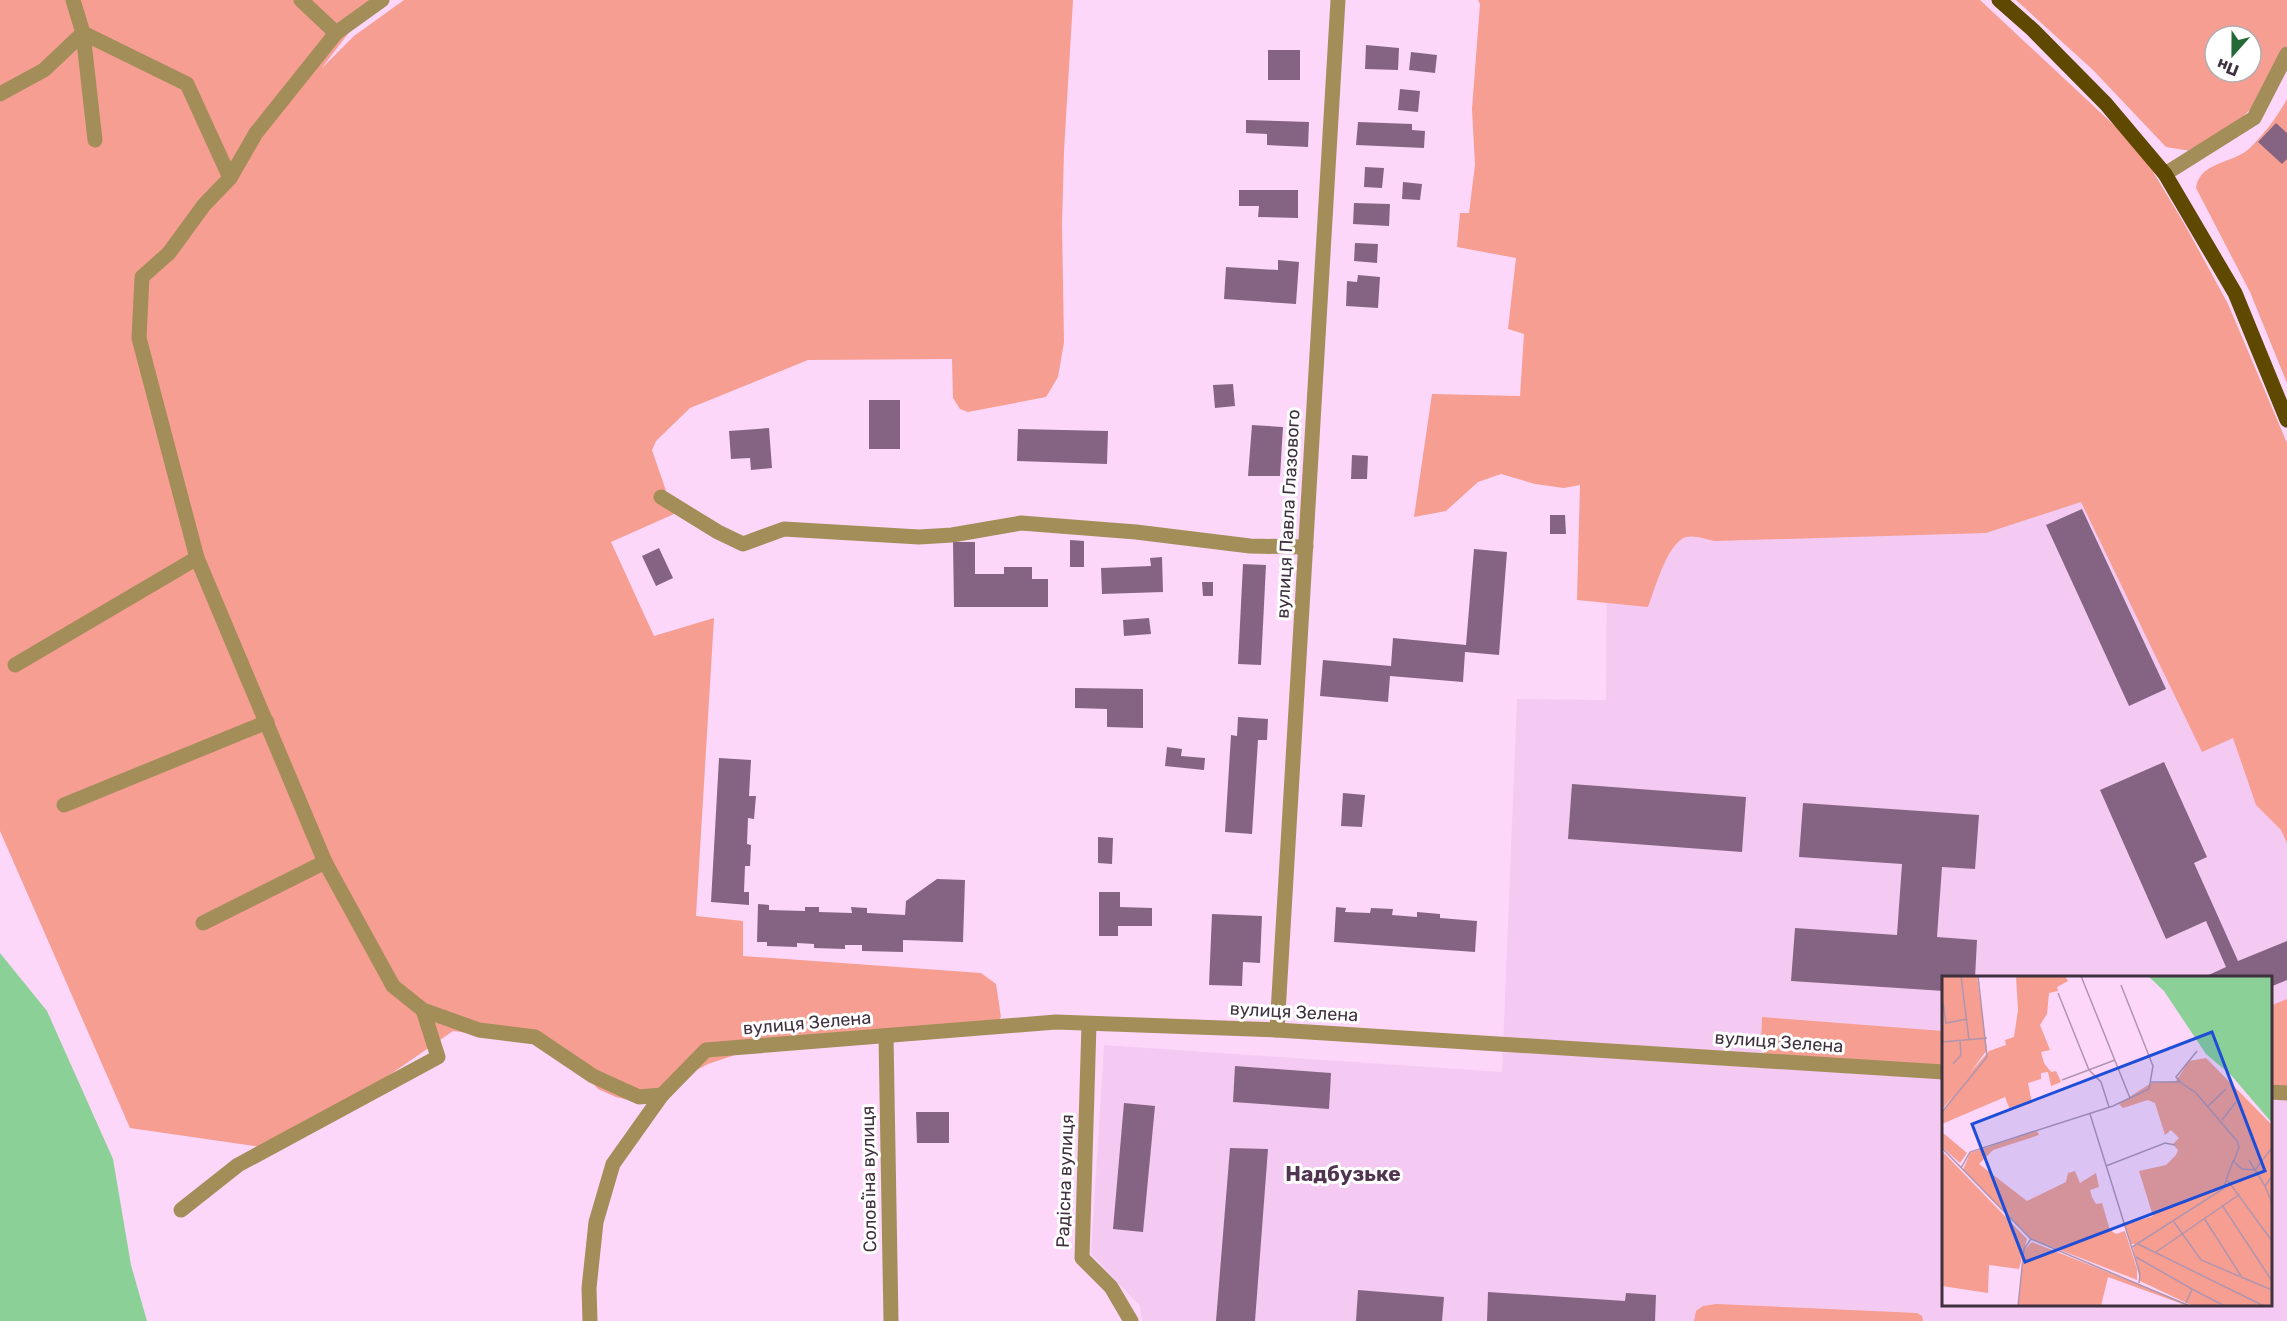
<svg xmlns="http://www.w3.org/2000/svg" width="2287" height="1321" viewBox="0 0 2287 1321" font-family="Rubik,sans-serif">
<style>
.built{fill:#f5caf2;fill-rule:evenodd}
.green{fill:#f59e91;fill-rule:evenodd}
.water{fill:#8bd197}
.building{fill:#856483}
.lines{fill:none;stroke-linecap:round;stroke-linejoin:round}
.minor{stroke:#a38e59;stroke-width:15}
.major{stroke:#5f4800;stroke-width:15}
.labels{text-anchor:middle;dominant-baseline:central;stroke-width:6;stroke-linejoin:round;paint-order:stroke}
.street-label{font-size:18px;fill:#40313f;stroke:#fff}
.quarter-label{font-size:21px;font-weight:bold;fill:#513450;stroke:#fff}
.inset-road{fill:none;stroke:#b195af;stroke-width:1.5}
.view{fill:#1d4ed8;fill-opacity:0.15;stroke:#1d4ed8;stroke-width:3}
.inset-edge{fill:none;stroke:#40313f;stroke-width:3}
</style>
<rect width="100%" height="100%" fill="#fdd7fa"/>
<path class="built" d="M2213,320L2287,507V1321H1142L1140,1306L1091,1254L1104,1045L1502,1072L1517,699L1606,700L1607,505ZM1944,978H2270V1304H1944Z"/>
<g class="green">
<polygon points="0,0 376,0 373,1 321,69 354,36 404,0 1073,0 1064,151 1062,224 1064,342 1058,377 1046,397 968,412 960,409 953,398 952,359 808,360 690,408 656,441 652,450 674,514 611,542 654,636 714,618 696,916 743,921 743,956 981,973 996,984 1001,1017 996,1024 735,1055 708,1064 636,1102 616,1097 598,1089 581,1071 543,1043 453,1031 281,1150 130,1128 0,831"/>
<path d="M1478,0H1980L2117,128L2152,170L2185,225L2228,304L2287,443V843L2281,830L2256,805L2233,738L2202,752L2081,502L1986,533L1715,541C1706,539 1695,535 1686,537C1667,543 1655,589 1648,607L1577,600L1580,485L1564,488L1535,484L1501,474L1478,482L1446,511L1414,517L1432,394L1520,396L1524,334L1508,329L1516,258L1457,247L1460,213H1469L1475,165L1472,109L1480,4Z"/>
<path d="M2016,0H2287V45L2256,104L2233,126L2191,151L2166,147L2093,70ZM2215,36H2251V72H2215Z"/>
<path d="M2287,99V383L2250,292L2196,188C2200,161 2233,164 2250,148C2265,133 2277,117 2287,99Z"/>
<polygon points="2287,999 2287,1090 2271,1089 2270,1006"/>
<polygon points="1762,1017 1943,1031 1943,1069 1765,1054 1761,1047"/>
<polygon points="1716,1304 1917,1313 1922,1316 1923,1321 1694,1321 1696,1311 1703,1306"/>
</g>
<polygon class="water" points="0,953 47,1011 113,1159 131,1265 147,1321 0,1321"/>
<g class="building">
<polygon points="1366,45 1399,48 1398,70 1365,69"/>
<rect x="1268" y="50" width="32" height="30"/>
<polygon points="1411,52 1437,55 1435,73 1409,70"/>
<polygon points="1400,89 1420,91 1418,112 1398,110"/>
<polygon points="1246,120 1309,122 1308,147 1267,145 1267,134 1246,133"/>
<polygon points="1358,122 1412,124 1412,130 1425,131 1424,148 1356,145"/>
<polygon points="2276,123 2287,133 2287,159 2282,164 2258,142"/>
<polygon points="1365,167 1384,168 1382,188 1364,187"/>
<polygon points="1403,182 1422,184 1420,200 1402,199"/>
<polygon points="1239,190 1298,190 1298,218 1258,217 1259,206 1239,206"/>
<polygon points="1354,203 1390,204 1389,226 1353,224"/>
<polygon points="1355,243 1378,244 1377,263 1354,261"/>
<polygon points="1278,260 1299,262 1296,304 1224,299 1226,267 1278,270"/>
<polygon points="1358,275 1380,277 1378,308 1346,306 1347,281 1357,282"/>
<polygon points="1233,384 1235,406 1215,408 1213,385"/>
<rect x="869" y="400" width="31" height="49"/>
<polygon points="1252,425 1283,427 1280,476 1248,476"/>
<polygon points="769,428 772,468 751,470 750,458 731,459 729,431"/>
<polygon points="1018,429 1108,431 1107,464 1017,461"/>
<polygon points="1352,455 1368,456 1367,479 1351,479"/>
<polygon points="2082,509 2166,689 2129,706 2046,525"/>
<polygon points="1550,515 1565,515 1566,534 1550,534"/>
<polygon points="1070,540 1084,541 1084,567 1070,567"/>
<polygon points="953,542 975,542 975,574 1004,574 1004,567 1032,567 1032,579 1048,579 1048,607 954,607"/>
<polygon points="659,548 673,578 656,586 642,556"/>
<polygon points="1474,549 1507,552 1499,655 1465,652 1463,682 1390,676 1388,702 1320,696 1323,660 1391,666 1393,638 1466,645"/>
<polygon points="1162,557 1163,592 1102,594 1101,568 1151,566 1150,558"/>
<polygon points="1243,564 1266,565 1261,665 1238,664"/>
<polygon points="1202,582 1213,582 1213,596 1203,596"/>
<polygon points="1149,618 1151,634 1124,636 1123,620"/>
<polygon points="1075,688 1143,689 1143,728 1107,727 1107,709 1075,708"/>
<polygon points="1238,717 1268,719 1267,740 1258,740 1252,834 1225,832 1231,735 1237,736"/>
<polygon points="1167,747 1182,749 1181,756 1205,758 1204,770 1165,766"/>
<polygon points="719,758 751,760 749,796 756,796 754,819 748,818 747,844 751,845 750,866 745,866 744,892 749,892 749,905 711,902"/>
<polygon points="2164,762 2207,857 2194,863 2238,961 2287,941 2287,980 2270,987 2270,978 2202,978 2226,967 2206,921 2166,939 2100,790"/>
<polygon points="1572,784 1746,797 1742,852 1568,839"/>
<polygon points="1343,793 1365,795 1362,827 1341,826"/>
<polygon points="1803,803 1979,815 1975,869 1942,867 1937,937 1977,940 1975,978 1944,978 1944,991 1791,981 1795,928 1897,935 1902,864 1799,857"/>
<polygon points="1098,837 1113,838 1112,864 1098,863"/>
<polygon points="937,879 965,880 963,942 903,940 903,952 862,951 862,945 845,945 845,949 814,948 814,944 797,943 797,947 767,946 767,942 757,942 758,904 769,905 769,910 805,911 805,907 819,907 819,912 852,913 851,907 867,908 867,913 905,915 906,901"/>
<polygon points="1099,892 1120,892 1120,907 1152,908 1152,926 1118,926 1118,936 1099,936"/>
<polygon points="1336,907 1346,908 1345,912 1370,913 1371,908 1393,909 1392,915 1417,917 1417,912 1440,914 1440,918 1477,921 1475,952 1334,942"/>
<polygon points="1212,914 1262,916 1260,963 1243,962 1242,986 1209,985"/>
<polygon points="1235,1066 1331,1073 1329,1109 1233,1102"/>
<polygon points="1124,1103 1155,1106 1143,1232 1113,1229"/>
<polygon points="916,1112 949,1112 949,1143 917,1143"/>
<polygon points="1230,1148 1268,1149 1255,1321 1216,1321"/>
<polygon points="1358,1290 1444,1297 1442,1321 1356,1321"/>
<polygon points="1488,1292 1625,1301 1626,1293 1656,1295 1655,1321 1487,1321"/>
</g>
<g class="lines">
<g class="minor">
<polyline points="301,0 336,33"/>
<polyline points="0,94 44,70 83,33 73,0"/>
<polyline points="95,140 83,33 187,84 230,178 256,133 336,33 382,0"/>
<polyline points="2165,174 2254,118 2287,54"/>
<polyline points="230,178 204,205 169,253 142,277 139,338 197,558 325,862 393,986 423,1010 479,1030 535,1037 593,1076 639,1097 662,1095"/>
<polyline points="661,497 718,532 743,544 784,529 919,537 952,535 1021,523 1136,532 1250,546 1306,547"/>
<polyline points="15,665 197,558"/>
<polyline points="64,805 267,722"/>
<polyline points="203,923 325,862"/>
<polyline points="1089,1024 1082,1258 1111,1287 1131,1321"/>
<polyline points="1277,1030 1338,0"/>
<polyline points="886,1036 891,1321"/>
<polyline points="2270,1092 2287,1093"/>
<polyline points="181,1210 238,1165 438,1057 423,1010"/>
<polyline points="590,1321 589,1288 596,1222 613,1164 662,1095 706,1050 1056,1022 1277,1030 1944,1072"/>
</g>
<polyline class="major" points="1999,0 2033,30 2106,104 2165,174 2235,293 2287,420"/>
</g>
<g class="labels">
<g class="street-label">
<text transform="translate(1288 514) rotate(-87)">вулиця Павла Глазового</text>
<text transform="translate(1294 1012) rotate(3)">вулиця Зелена</text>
<text transform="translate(807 1023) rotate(-5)">вулиця Зелена</text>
<text transform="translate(1779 1042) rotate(4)">вулиця Зелена</text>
<text transform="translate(869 1179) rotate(-91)">Соловʼїна вулиця</text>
<text transform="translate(1065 1181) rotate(-88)">Радісна вулиця</text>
</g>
<g class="quarter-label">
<text x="1343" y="1173">Надбузьке</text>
</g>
</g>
<g transform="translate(1942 976)">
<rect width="330" height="330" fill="#fdd7fa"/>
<path d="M0,0H35L45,74L0,134ZM74,0H123L126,5L115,11L116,15L107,17L105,38L98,49L108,74L99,76L102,87L109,96L114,95L119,106L109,110L106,96L99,97V103L86,107L90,127L68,134L63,121L0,148V136L19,107L47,75L64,69L63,64L72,61L76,34ZM264,82L330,149V330H251L198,305L191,272L193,268H189L183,249L211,240L197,195L224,189L234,179L236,174L231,168L237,162L229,154L223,159L213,127L206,124L181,132L177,128L209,107L234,105L247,85ZM95,155L97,159L51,174L37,188L85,225L124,206L126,197L133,195L138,207L154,197L157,211L148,214L150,221L154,228L160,227L168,254L174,258L183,255L195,293V304L90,263L21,194L28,177ZM0,156L25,177L18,187L0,171ZM0,175L85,263L77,293L47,289L46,317L0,310ZM90,266L228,321L246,330L166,301L159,330H76L82,274Z" fill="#f59e91"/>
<path d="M206,0H330V147L289,99L264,78L222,15Z" fill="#8bd197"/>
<path class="inset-road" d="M19,0L27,64M139,0L188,122M116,17L147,94L159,106L167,131M0,20L4,47L25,43M0,66L45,62M11,88L19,79L18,64M120,104L173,84M209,106H238L254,117L295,165L297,171L292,185M238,106L234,101L255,75M266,130L284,113M0,136L45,81L36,0M148,138L198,298L197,307M280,144L294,126M0,172L89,263L248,330M164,190L223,167L233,169M19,192L28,176L171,130L207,113L211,90L179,9M330,200L323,210L330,227M286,205L330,265M323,210L313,194L329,173M280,229L330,305M262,242L299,300M232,246L259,284L330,314M196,268L322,330M190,271L281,213L291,185L300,193L313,194L307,184M214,276L298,218M194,281L250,313M244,327L250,313L283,330M76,330L82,273L89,263"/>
<path class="view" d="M270,56L323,195L83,286L30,148Z"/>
<rect width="330" height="330" class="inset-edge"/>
</g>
<g transform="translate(2233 54) rotate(201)"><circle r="28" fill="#ffffff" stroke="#b3adb2" stroke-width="1.5"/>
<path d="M0-4.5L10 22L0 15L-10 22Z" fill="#246a36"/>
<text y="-9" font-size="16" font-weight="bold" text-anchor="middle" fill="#40313f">Пн</text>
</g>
</svg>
